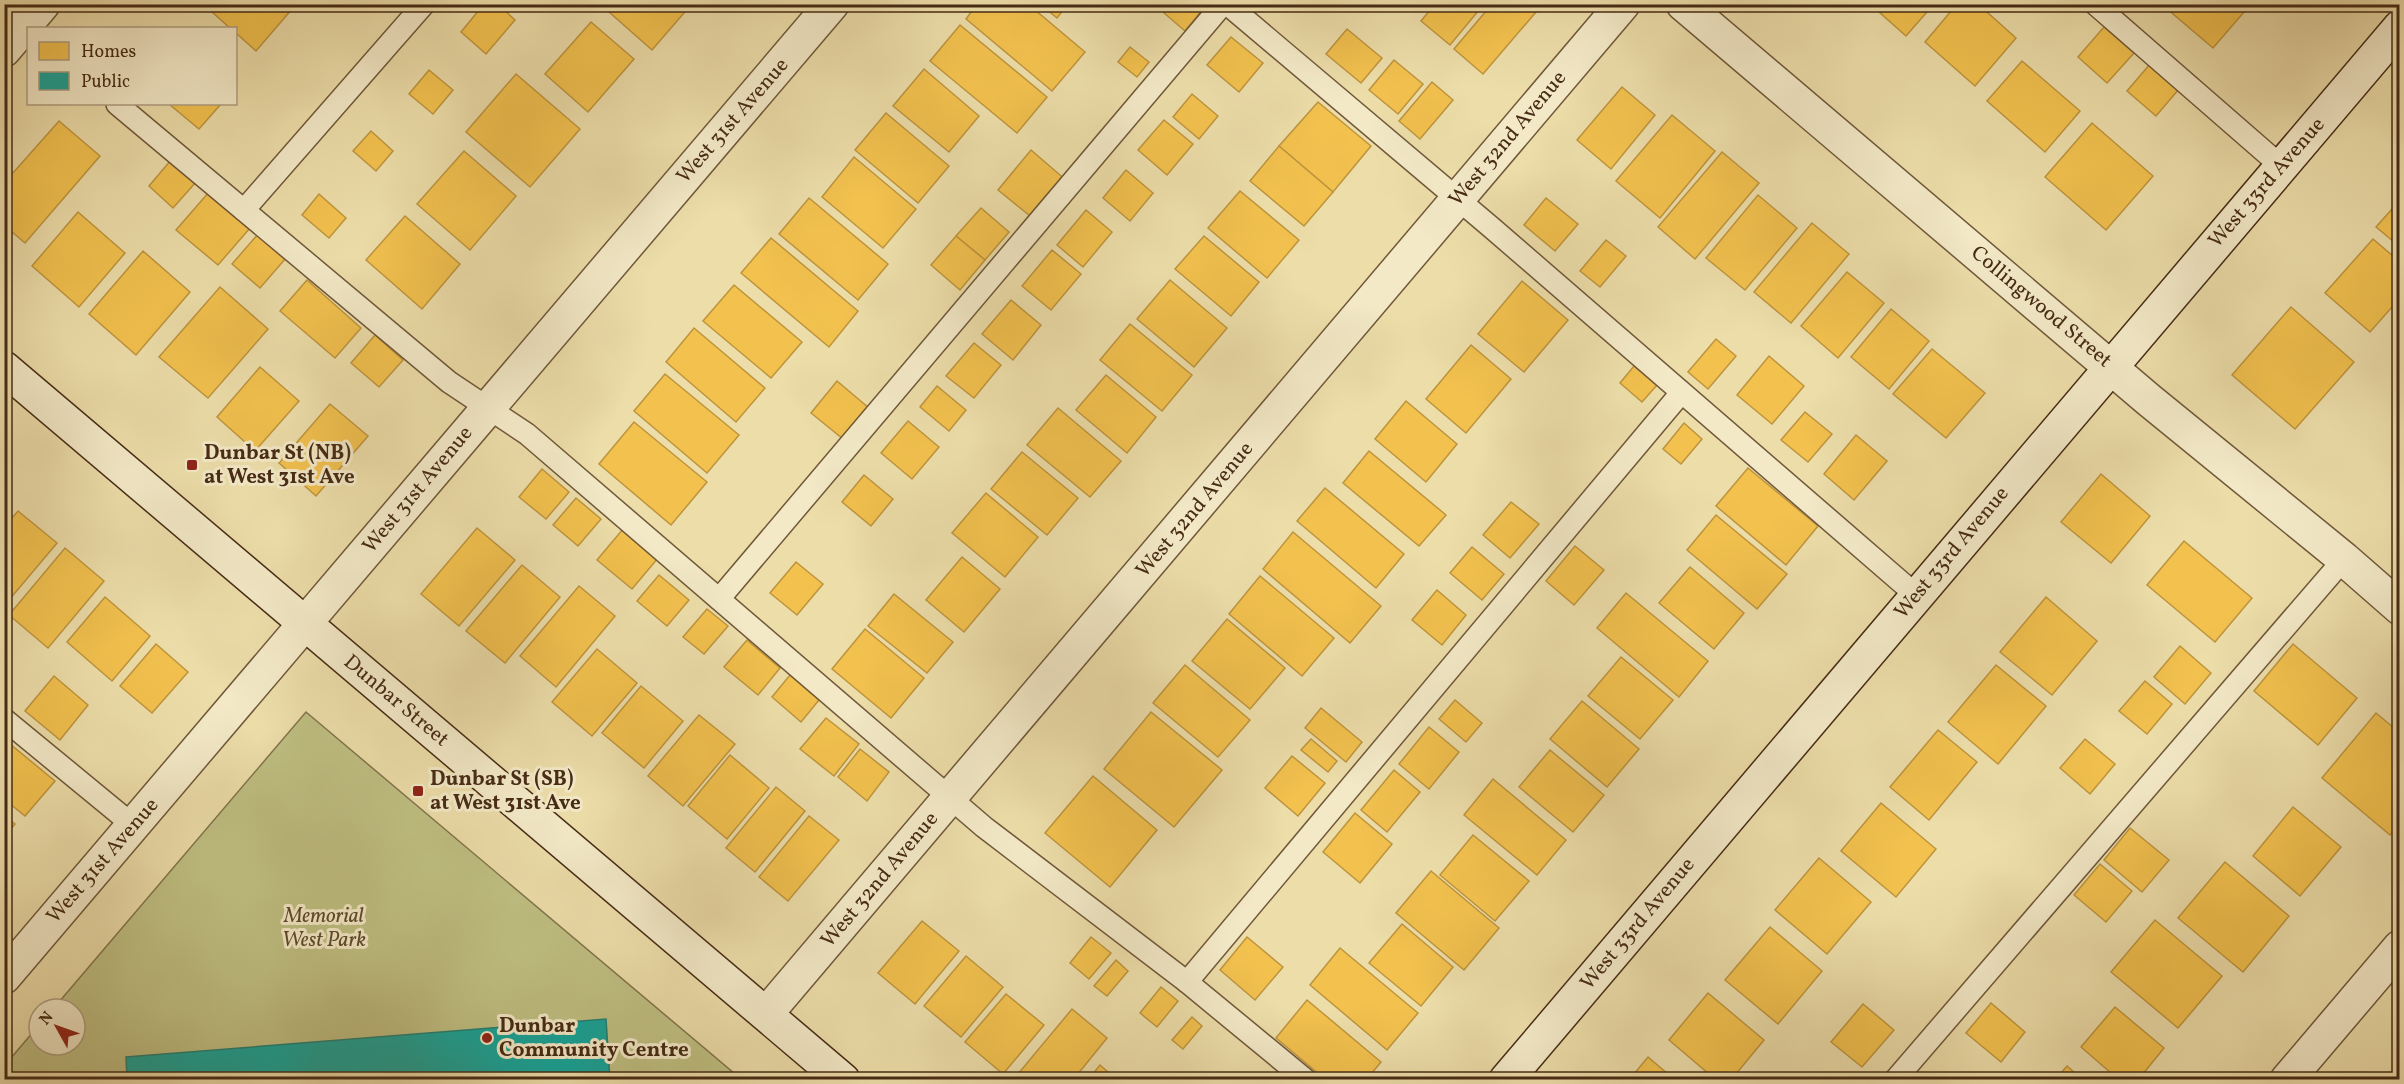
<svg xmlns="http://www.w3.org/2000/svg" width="2404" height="1084" viewBox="0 0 2404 1084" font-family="Vollkorn,serif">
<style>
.green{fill:#bfbf82;stroke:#82754c;stroke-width:1.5}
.homes{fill:#f2c14e;stroke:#be943d;stroke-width:1.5}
.public{fill:#17a398;stroke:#257f71;stroke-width:1.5}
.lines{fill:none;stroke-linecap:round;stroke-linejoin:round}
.lane-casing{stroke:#70583a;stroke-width:24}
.street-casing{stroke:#70583a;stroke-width:36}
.secondary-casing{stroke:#462b15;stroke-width:36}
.lane{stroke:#f3e9c7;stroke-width:21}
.street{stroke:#f3e9c7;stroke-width:33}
.secondary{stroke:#f3e9c7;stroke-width:33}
.poi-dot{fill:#8f2418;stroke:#f3e9c7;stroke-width:2}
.labels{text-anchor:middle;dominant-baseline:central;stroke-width:6;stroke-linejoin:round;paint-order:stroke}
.street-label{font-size:21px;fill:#462b15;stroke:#f3e9c7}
.poi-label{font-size:21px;font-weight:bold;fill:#462b15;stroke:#f3e9c7;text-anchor:start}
.park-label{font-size:21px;font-style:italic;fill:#5e492b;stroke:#f3e9c7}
</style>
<rect width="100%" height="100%" fill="#ecdda9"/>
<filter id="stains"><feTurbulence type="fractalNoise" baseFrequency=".00333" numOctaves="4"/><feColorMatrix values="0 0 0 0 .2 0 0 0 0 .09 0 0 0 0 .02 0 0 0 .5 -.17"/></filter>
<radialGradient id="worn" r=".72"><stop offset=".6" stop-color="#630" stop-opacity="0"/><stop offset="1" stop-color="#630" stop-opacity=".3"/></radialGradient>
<polygon class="green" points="306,712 741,1079 5,1080 5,1065 39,1025 39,1045 75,1045 75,1009 53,1009"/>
<g class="homes">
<polygon points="203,4 286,4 292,9 256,51 236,33 236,28 230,28"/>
<polygon points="484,4 498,4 515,20 486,54 461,32"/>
<polygon points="600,4 688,4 690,6 652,50"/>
<polygon points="977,4 1028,4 1085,52 1052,91 966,19"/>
<polygon points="1040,4 1068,4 1057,18"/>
<polygon points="1171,4 1205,4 1206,5 1185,31 1164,13"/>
<polygon points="1435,4 1484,4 1450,45 1421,21"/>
<polygon points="1492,4 1526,4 1536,12 1483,74 1454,49"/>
<polygon points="1870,4 1934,4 1906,36"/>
<polygon points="1957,4 1978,4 2016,38 1975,86 1925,42"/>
<polygon points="2167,4 2251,4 2213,48 2165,7"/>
<polygon points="591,22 634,59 588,112 545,74"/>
<polygon points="960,25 1047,97 1017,133 930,61"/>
<polygon points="2104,27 2134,53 2107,83 2078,57"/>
<polygon points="1347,29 1382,58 1361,83 1326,54"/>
<polygon points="1231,37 1263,63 1239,92 1207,65"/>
<polygon points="1130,47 1149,62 1137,77 1118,62"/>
<polygon points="1394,60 1423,84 1398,114 1369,90"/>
<polygon points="2022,61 2080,111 2045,152 1987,101"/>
<polygon points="2150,64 2179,89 2156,116 2127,91"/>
<polygon points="924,69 979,116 949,152 893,106"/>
<polygon points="429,70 453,90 433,114 409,94"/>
<polygon points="516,74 580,129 530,187 466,132"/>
<polygon points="1432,82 1453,100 1420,139 1399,121"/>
<polygon points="1622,87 1655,115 1611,169 1577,140"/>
<polygon points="1192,94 1218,116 1199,139 1173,117"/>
<polygon points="1318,102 1371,146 1333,192 1279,146"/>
<polygon points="169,104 221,104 199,129"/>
<polygon points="886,113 949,166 918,203 855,150"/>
<polygon points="1672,115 1715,151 1660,218 1616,181"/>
<polygon points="1164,120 1193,144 1167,175 1138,150"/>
<polygon points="59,121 100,156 25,243 4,225 4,183"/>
<polygon points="2092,123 2153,176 2106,230 2045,177"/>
<polygon points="371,131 393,151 376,171 353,151"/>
<polygon points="1279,146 1333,192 1304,226 1250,181"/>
<polygon points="1031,150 1067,181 1035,220 998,190"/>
<polygon points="464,151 516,196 470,250 417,204"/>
<polygon points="1722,152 1759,183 1695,259 1658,227"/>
<polygon points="854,157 916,209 883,248 822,197"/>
<polygon points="171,160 196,182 173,208 149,186"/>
<polygon points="1126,170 1153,193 1130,221 1103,198"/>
<polygon points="1240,191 1299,240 1267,278 1208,228"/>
<polygon points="209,192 250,228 218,265 176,230"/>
<polygon points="319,194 346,218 329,238 302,215"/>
<polygon points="1758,195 1797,228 1745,290 1706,258"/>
<polygon points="809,198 888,264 858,300 779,234"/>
<polygon points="1546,198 1578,224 1555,251 1524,225"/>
<polygon points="981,208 1009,232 985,260 956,236"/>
<polygon points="2392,209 2400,215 2400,247 2376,227"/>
<polygon points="1086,210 1112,232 1083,267 1057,245"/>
<polygon points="78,212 125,253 79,307 32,266"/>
<polygon points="405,216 460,264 422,309 366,260"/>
<polygon points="1812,223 1849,254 1791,323 1754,292"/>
<polygon points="259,233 286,258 260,288 232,264"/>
<polygon points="956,236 985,260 960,290 931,265"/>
<polygon points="1204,236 1259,282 1231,316 1175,269"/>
<polygon points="771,238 858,311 829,347 741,273"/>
<polygon points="2373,239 2400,262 2400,298 2370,332 2325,293"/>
<polygon points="1606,240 1626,256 1600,287 1580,271"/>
<polygon points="1052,250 1081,274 1051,310 1022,286"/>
<polygon points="143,251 190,292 136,355 89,314"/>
<polygon points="1847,272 1884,303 1838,358 1801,326"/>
<polygon points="307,280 361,328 335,358 280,311"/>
<polygon points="1170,280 1227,328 1194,367 1137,319"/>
<polygon points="1522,281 1568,320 1524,372 1478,334"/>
<polygon points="734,285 802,342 771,378 703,321"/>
<polygon points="220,287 268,329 208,398 159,357"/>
<polygon points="1011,300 1041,325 1013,360 982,334"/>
<polygon points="2291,307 2354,362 2295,429 2232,375"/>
<polygon points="1891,309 1929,341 1889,389 1851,357"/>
<polygon points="1130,324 1192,375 1162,411 1100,360"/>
<polygon points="694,328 765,388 736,422 666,362"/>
<polygon points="375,335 403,360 379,387 351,363"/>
<polygon points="1716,339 1736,356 1708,389 1688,372"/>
<polygon points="974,343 1001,365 974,398 946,376"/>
<polygon points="1471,345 1511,379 1466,433 1426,399"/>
<polygon points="1932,349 1985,393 1946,438 1893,394"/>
<polygon points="1769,356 1804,386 1772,424 1737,395"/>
<polygon points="1634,366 1657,385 1642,402 1620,383"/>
<polygon points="260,367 299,401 255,451 217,417"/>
<polygon points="665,374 739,435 707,473 634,411"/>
<polygon points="1106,375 1156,417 1127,453 1076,410"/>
<polygon points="837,381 869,408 843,439 811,413"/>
<polygon points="937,386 966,410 949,431 920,407"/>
<polygon points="1406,401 1457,444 1426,482 1375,439"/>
<polygon points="330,404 368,436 316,496 279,463"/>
<polygon points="1058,408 1121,461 1090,497 1027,445"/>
<polygon points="1805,412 1832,434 1808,462 1781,440"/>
<polygon points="908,421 939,447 912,479 881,453"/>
<polygon points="634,422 707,482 671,525 599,464"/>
<polygon points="1684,423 1702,439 1681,464 1663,449"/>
<polygon points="1856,435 1887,461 1854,500 1824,474"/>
<polygon points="1369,451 1446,515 1419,546 1343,483"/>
<polygon points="1022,452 1078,498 1047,535 991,489"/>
<polygon points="1748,468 1818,526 1786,565 1716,506"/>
<polygon points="542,469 569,492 546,519 519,497"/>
<polygon points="2101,474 2150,516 2111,563 2061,522"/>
<polygon points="864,475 893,499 871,526 842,502"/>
<polygon points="1325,488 1404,554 1376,588 1297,521"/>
<polygon points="986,493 1038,537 1005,577 952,533"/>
<polygon points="576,498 601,519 578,546 553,525"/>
<polygon points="1511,502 1539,524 1510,558 1483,535"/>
<polygon points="18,511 57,543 4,606 4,527"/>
<polygon points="1716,515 1787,574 1757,609 1687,550"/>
<polygon points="477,528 515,560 459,626 421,594"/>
<polygon points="623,529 658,558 632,589 597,560"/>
<polygon points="1293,532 1381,606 1350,643 1263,569"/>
<polygon points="2184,541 2252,598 2215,642 2147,585"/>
<polygon points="1575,546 1604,570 1574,605 1546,581"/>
<polygon points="1472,547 1504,574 1482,600 1450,573"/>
<polygon points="65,548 104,581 48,648 9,615"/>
<polygon points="962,557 1000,589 964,632 926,600"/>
<polygon points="796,562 823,584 797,615 770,593"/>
<polygon points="522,565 560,597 505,663 466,631"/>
<polygon points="1690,567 1744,613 1714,649 1659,603"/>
<polygon points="659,575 689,600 667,626 637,601"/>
<polygon points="1260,576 1334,638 1302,676 1229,614"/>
<polygon points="579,586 615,616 556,687 520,656"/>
<polygon points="1437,590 1466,615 1442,645 1412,620"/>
<polygon points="1626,593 1708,661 1679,697 1597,628"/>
<polygon points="894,594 953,642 927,673 868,626"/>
<polygon points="105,597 150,636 112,681 67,642"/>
<polygon points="2046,597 2097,641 2052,695 2000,652"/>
<polygon points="707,609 728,626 704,654 683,637"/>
<polygon points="1227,619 1285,668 1250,709 1192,661"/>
<polygon points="865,629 924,678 891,718 832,669"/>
<polygon points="747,640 780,668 758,695 724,667"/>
<polygon points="156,644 188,672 152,713 120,686"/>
<polygon points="2293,644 2357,698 2318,745 2254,691"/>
<polygon points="2180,646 2211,673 2185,704 2154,677"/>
<polygon points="597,649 637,683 592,736 552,702"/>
<polygon points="1621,657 1673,700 1640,739 1588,696"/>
<polygon points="1185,665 1250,720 1218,757 1153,703"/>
<polygon points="1996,665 2046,706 1998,764 1948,722"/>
<polygon points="790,675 819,700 801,722 772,697"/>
<polygon points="54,676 88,705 60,740 25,711"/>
<polygon points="2145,681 2172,704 2147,734 2119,711"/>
<polygon points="641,686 683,721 644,768 602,733"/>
<polygon points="1455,700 1482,723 1466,742 1439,719"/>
<polygon points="1582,701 1639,749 1607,787 1550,739"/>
<polygon points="1321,708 1362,742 1346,762 1305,728"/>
<polygon points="1151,712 1222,770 1174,827 1104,769"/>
<polygon points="2376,713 2400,733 2400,824 2390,835 2322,778"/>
<polygon points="699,715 735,744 683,806 648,776"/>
<polygon points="826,718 859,744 834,776 800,749"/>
<polygon points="1429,727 1459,752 1429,789 1399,764"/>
<polygon points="1938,730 1977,762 1929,820 1890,787"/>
<polygon points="4,739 55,781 25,816 4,799"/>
<polygon points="1311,739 1337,761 1328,772 1301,750"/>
<polygon points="2085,739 2115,764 2090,794 2060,768"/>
<polygon points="860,749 889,772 867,801 838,777"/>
<polygon points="1550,750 1604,795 1573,832 1519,787"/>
<polygon points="730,755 769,788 727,839 688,806"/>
<polygon points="1292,756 1325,783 1298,816 1265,788"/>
<polygon points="1394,770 1420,792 1387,832 1361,810"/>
<polygon points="1093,776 1157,830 1110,887 1045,833"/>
<polygon points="1493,779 1566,840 1537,875 1464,815"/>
<polygon points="776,787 805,811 755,872 726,848"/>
<polygon points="1881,803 1936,849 1896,897 1841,851"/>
<polygon points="2293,807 2341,847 2300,896 2253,856"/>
<polygon points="1355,813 1392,844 1360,883 1323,852"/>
<polygon points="4,815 15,824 4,837"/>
<polygon points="809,816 839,840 788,901 759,877"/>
<polygon points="2130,828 2169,860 2142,892 2104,860"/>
<polygon points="1473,835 1529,881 1495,921 1440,875"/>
<polygon points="1819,858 1871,902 1827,954 1775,910"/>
<polygon points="2225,862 2289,916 2243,972 2178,918"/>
<polygon points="2100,864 2132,891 2106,922 2074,895"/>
<polygon points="1431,871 1499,928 1464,970 1396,913"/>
<polygon points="2155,920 2222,976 2178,1028 2111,972"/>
<polygon points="922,921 959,951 915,1004 878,973"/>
<polygon points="1402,924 1453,967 1421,1006 1369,963"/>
<polygon points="1770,927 1822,971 1778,1024 1725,980"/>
<polygon points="1091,937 1111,953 1089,979 1070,963"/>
<polygon points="1247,937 1283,967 1255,1000 1220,970"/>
<polygon points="1340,948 1418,1013 1387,1050 1310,985"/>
<polygon points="966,956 1003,987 961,1037 924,1006"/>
<polygon points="1116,960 1128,971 1107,996 1094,986"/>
<polygon points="1161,987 1178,1001 1157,1027 1140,1013"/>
<polygon points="1708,993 1764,1040 1731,1080 1716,1080 1669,1040"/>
<polygon points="1006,994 1044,1025 1003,1074 965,1042"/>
<polygon points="1307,1000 1381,1062 1366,1080 1326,1080 1276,1038"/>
<polygon points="1991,1003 2025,1032 2001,1062 1966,1033"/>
<polygon points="1863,1004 1894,1030 1862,1067 1831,1042"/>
<polygon points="2115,1007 2164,1048 2138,1080 2119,1080 2081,1047"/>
<polygon points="1072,1009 1107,1038 1073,1080 1013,1080"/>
<polygon points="1192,1017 1202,1026 1183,1049 1172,1040"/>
<polygon points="1648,1057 1675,1080 1629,1080"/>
<polygon points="1100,1065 1117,1080 1088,1080"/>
<polygon points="2067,1066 2083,1080 2055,1080"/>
</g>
<polygon class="public" points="606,1019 610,1080 127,1080 126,1057"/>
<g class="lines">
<g class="lane-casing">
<g id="lane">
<polyline points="1227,4 1492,228 1916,595"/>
<polyline points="2095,4 2281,166"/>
<polyline points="4,9 28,29"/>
<polyline points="117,104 449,382 527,434 984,827 1187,982 1306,1080"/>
<polyline points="244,210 424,4"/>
<polyline points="719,599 1223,4"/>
<polyline points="4,719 134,826"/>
<polyline points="1187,982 1681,393"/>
<polyline points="1895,1080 2344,559"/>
</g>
</g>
<g class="street-casing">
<g id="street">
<polyline points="1683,4 2149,400 2344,559 2400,608"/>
<polyline points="4,50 43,4"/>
<polyline points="4,977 832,4"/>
<polyline points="766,1014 1623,4"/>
<polyline points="2287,1080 2400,947"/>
</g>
</g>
<g class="secondary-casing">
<g id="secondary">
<polyline points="4,368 843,1080"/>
<polyline points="1506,1080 2400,27"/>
</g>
</g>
<use href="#lane" class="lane"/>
<use href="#street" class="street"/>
<use href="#secondary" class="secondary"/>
</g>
<g class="poi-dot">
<rect x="186" y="459" width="12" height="12" rx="3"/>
<rect x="412" y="785" width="12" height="12" rx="3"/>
<circle cx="487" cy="1038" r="6"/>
</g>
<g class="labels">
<g class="street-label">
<text transform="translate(733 121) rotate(-49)">West 31st Avenue</text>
<text transform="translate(1508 139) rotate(-50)">West 32nd Avenue</text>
<text transform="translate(2267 183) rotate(-49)">West 33rd Avenue</text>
<text transform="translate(2041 307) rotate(40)">Collingwood Street</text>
<text transform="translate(418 490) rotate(-50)">West 31st Avenue</text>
<text transform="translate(1195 510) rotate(-50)">West 32nd Avenue</text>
<text transform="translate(1952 553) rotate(-50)">West 33rd Avenue</text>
<text transform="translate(396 701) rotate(40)">Dunbar Street</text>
<text transform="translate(103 861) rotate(-49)">West 31st Avenue</text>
<text transform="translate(880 880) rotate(-50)">West 32nd Avenue</text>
<text transform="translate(1638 924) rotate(-50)">West 33rd Avenue</text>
</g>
<g class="poi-label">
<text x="204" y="453">Dunbar St (NB)<tspan x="204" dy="24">at West 31st Ave</tspan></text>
<text x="430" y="779">Dunbar St (SB)<tspan x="430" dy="24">at West 31st Ave</tspan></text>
<text x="499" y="1026">Dunbar<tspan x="499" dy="24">Community Centre</tspan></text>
</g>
<g class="park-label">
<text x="324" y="916">Memorial<tspan x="324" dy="24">West Park</tspan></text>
</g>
</g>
<rect width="2404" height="1084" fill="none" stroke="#ecdda9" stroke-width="24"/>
<rect x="6" y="6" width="2392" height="1072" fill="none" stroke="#462b15" stroke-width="3"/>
<rect x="12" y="12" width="2380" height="1060" fill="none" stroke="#462b15" stroke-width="1.5"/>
<rect x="27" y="27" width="210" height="78" fill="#f3e9c7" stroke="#ae9d80" stroke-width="1.5"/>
<rect x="39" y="42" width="30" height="18" fill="#f2c14e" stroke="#ae9d80" stroke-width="1.5"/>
<text x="81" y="57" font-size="18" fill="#462b15">Homes</text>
<rect x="39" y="72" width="30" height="18" fill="#17a398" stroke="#ae9d80" stroke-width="1.5"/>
<text x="81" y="87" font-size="18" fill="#462b15">Public</text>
<g transform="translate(57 1027) rotate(310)"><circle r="28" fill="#f3e9c7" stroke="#ae9d80" stroke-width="1.5"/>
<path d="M0-4.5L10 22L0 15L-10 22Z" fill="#8f2418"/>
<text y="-9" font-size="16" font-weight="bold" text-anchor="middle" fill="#462b15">N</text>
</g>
<rect width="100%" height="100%" filter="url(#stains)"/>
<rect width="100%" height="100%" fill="url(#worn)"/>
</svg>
